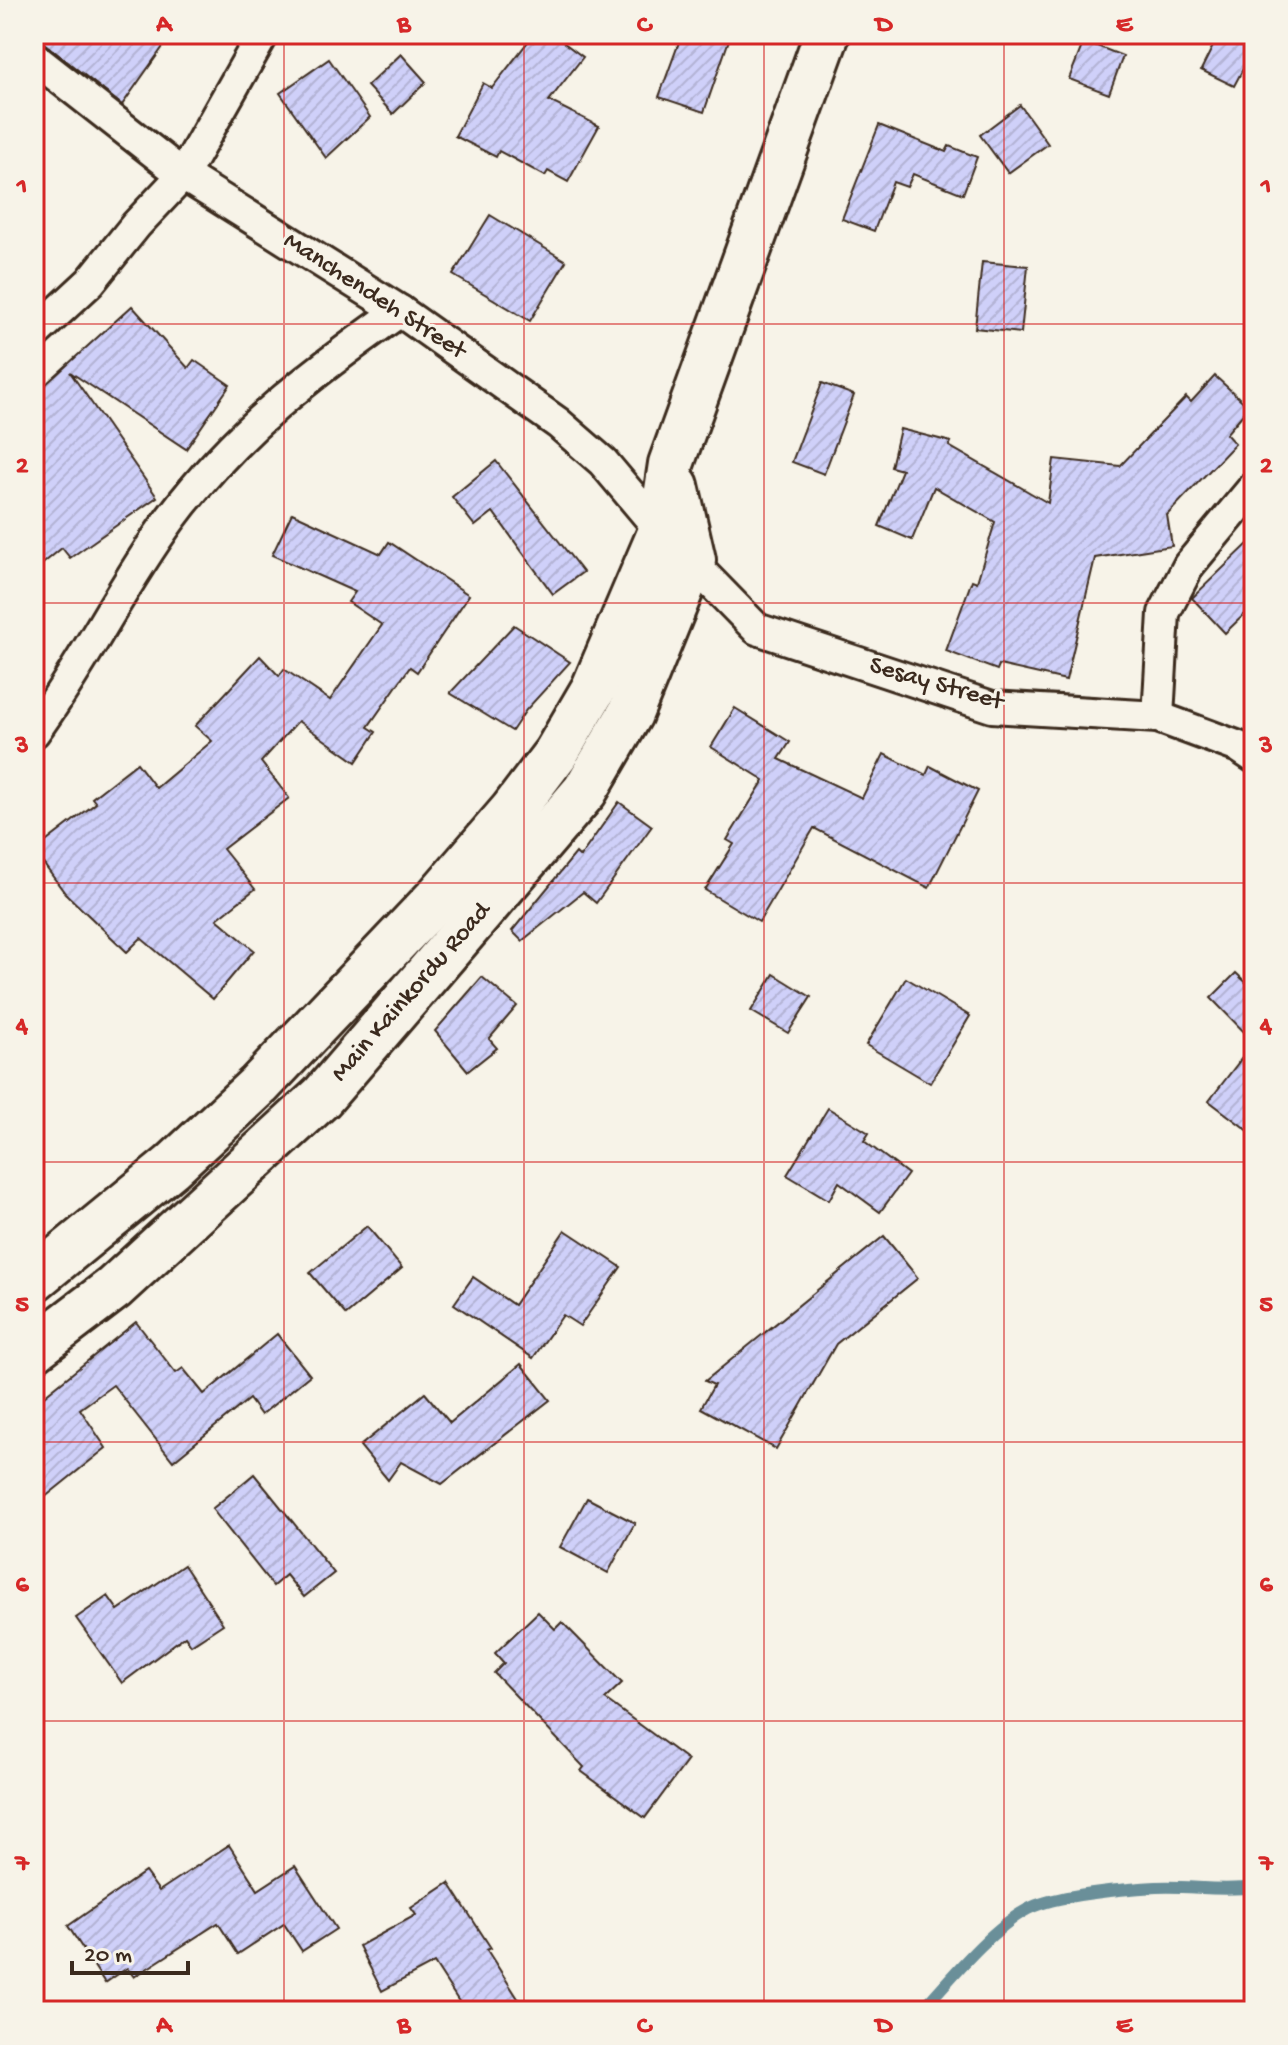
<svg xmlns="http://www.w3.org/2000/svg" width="1288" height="2045" viewBox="0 0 1288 2045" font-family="'Gochi Hand',sans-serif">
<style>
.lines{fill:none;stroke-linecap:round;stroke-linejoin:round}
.stream{stroke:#6a8f99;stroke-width:12}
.building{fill:url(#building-hatch);stroke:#3b2a1e;stroke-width:2}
.street-casing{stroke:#3b2a1e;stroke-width:36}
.primary-casing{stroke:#3b2a1e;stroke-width:50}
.street{stroke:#f7f3e8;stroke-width:30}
.primary{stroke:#f7f3e8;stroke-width:44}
.grid{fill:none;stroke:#d62828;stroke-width:2;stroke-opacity:0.55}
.labels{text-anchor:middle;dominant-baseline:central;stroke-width:6;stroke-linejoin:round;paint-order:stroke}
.street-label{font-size:26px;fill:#3b2a1e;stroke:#f7f3e8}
.neatline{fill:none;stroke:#d62828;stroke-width:3}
.grid-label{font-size:26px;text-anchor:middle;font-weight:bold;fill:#d62828}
</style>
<defs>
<pattern id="building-hatch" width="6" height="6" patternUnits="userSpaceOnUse" patternTransform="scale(2)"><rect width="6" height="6" fill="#cfd0f9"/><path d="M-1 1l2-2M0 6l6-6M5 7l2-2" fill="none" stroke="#b3b3d5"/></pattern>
</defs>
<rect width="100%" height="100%" fill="#f7f3e8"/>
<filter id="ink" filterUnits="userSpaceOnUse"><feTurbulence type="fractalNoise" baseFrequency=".0125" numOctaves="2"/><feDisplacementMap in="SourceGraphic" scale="16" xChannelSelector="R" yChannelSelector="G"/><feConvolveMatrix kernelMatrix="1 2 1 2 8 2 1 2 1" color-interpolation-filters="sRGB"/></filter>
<g filter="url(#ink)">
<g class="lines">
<path class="stream" d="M921,2011C950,1979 990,1929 1028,1909C1054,1895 1125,1889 1156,1887C1189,1885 1220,1892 1254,1887"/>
</g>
<g class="building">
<polygon points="34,34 172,34 122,105 45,44 34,40"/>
<polygon points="534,34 552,34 583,57 549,101 599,126 568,182 548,171 545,176 499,151 496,157 455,136 483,83 492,88"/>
<polygon points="682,34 731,34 704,112 659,97"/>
<polygon points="1219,34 1254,34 1254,48 1234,86 1201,70"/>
<polygon points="1084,41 1123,56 1109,94 1069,79"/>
<polygon points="401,54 426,82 393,114 367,86"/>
<polygon points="329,59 370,117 326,158 280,93"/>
<polygon points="1020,105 1048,144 1008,173 980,135"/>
<polygon points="879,125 946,152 949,146 977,157 963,194 913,174 907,187 893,182 874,231 842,219"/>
<polygon points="490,215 566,261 530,321 453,275"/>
<polygon points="982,262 1028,266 1021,333 975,328"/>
<polygon points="132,306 188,368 194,360 230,385 186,449 70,372 157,497 70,558 62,548 34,571 34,395"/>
<polygon points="1215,376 1249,407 1226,434 1235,444 1167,515 1172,546 1095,558 1066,680 999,665 997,670 946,651 972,580 977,582 995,522 934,487 912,540 879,526 902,470 891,467 900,429 951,442 949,446 1048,503 1054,459 1120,466 1186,397 1191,402"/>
<polygon points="822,383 854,395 824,474 792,462"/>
<polygon points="496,461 583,572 553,594 493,512 475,526 452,497"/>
<polygon points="292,513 381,554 389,542 469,595 417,672 410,667 368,727 376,732 356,762 298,721 261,762 289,798 223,849 255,889 217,919 254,950 213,999 141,938 127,952 65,893 34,851 96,803 92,798 137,763 156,788 212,741 195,726 260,656 279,676 284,669 330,700 382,625 348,602 355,592 272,555"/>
<polygon points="1254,538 1254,605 1225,633 1192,598"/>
<polygon points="514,625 570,662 526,710 512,731 450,693"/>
<polygon points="735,708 790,742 779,759 862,798 884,754 926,775 930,766 978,791 929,888 814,828 759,922 705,890 734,844 727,840 764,780 711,747"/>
<polygon points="619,802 652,826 596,903 583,892 522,941 512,931 576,853 580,857"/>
<polygon points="1236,973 1254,990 1254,1135 1209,1101 1254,1042 1211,998"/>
<polygon points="774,974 811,997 788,1033 751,1011"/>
<polygon points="482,977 517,1006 489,1039 497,1048 468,1071 435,1031"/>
<polygon points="906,978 970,1016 930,1083 866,1045"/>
<polygon points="828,1108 869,1133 864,1141 908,1174 880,1212 839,1182 829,1200 787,1175"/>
<polygon points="367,1226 402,1268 346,1315 310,1273"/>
<polygon points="565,1230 621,1267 580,1326 563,1315 533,1358 454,1304 473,1277 514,1305"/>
<polygon points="884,1236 918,1278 836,1344 776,1449 701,1408 714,1385 705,1381"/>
<polygon points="136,1322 176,1373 183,1368 204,1394 277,1334 310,1375 261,1415 249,1399 173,1461 113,1385 80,1409 106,1448 34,1506 34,1404"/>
<polygon points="521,1364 550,1400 442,1484 401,1462 388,1480 360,1446 425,1393 450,1423"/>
<polygon points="254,1474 334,1573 304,1597 286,1575 273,1586 212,1509"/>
<polygon points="587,1498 635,1523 608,1573 560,1547"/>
<polygon points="184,1565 223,1624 191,1645 185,1636 122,1683 76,1618 108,1596 118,1610"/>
<polygon points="538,1612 555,1629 562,1622 622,1683 605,1699 688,1760 645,1818 581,1771 584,1767 494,1673 504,1663 495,1653"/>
<polygon points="229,1845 258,1890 295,1866 336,1929 302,1951 284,1924 238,1954 218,1923 134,1977 127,1968 105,1983 68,1926 145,1872 159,1891"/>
<polygon points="449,1883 491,1948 487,1950 526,2011 465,2011 434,1963 382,1991 359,1946 416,1915 411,1908"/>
</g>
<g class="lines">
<g class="street-casing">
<g id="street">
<polyline points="34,58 183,175 400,311 558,423 603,462 661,531 757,629 992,707 1158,717 1239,747 1254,757"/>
<polyline points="34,334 90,282 136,225 183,175 263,34"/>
<polyline points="1158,717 1164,613 1189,565 1254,487"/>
<path d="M34,732C84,664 121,586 171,518C236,431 312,373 400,311"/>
</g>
</g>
<g class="primary-casing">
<g id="primary">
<polyline points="34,1279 172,1166 259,1085 436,899 512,811 556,753 594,688 661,531 671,464 827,34"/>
<polyline points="34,1349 114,1288 322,1097 585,791 630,714 693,560 676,486"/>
</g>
</g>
<use href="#street" class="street"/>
<use href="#primary" class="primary"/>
</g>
</g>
<path class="grid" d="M284,34V2011M524,34V2011M764,34V2011M1004,34V2011M34,324H1254M34,603H1254M34,883H1254M34,1162H1254M34,1442H1254M34,1721H1254"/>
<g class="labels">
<g class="street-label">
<text transform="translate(374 297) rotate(33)">Manchendeh Street</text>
<text transform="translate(936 685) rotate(16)">Sesay Street</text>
<text transform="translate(412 993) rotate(-49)">Main Kainkordu Road</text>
</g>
</g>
<rect width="1288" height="2045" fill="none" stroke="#f7f3e8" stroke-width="88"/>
<path d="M72 1961v12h116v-12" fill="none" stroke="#3b2a1e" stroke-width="4"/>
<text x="84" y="1961" font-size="24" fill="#3b2a1e" stroke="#f7f3e8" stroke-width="6" paint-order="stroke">20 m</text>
<rect x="44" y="44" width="1200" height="1957" class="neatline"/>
<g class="grid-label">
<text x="164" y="31">A</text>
<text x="404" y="31">B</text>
<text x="644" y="31">C</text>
<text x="884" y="31">D</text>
<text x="1124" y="31">E</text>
<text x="22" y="193">1</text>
<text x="1266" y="193">1</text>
<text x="22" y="472">2</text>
<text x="1266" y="472">2</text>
<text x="22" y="752">3</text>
<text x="1266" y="752">3</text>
<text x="22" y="1032">4</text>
<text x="1266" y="1032">4</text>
<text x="22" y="1311">5</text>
<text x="1266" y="1311">5</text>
<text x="22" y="1591">6</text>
<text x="1266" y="1591">6</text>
<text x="22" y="1870">7</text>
<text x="1266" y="1870">7</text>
<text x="164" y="2032">A</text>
<text x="404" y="2032">B</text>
<text x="644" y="2032">C</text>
<text x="884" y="2032">D</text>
<text x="1124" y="2032">E</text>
</g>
</svg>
